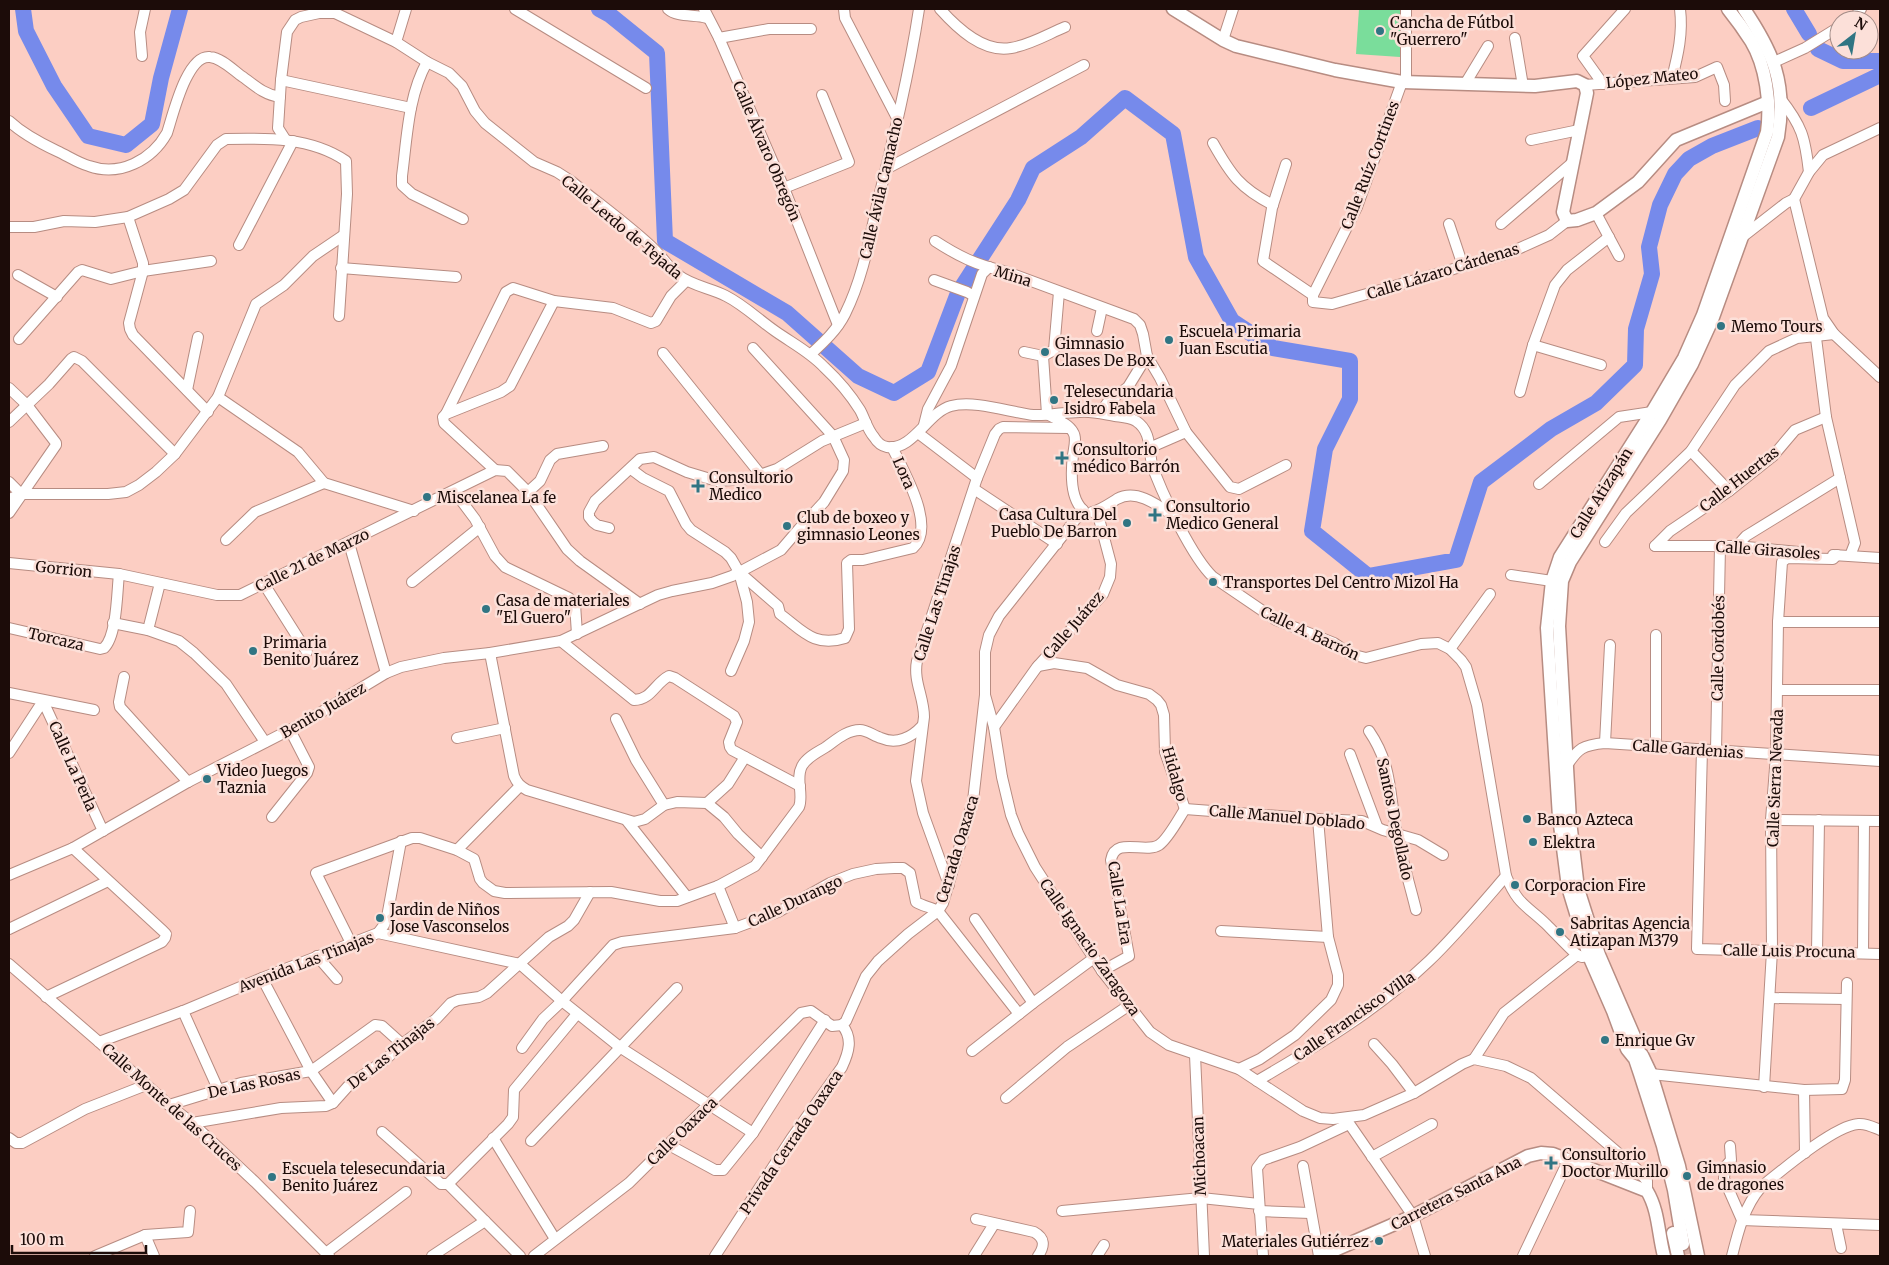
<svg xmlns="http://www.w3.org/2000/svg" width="1889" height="1265" viewBox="0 0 1889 1265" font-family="Merriweather,serif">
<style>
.green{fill:#7add9b}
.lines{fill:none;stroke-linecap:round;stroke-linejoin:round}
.river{stroke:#768aeb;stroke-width:16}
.major-tunnel{stroke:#dab1a7;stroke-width:12;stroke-dasharray:12 6;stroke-linecap:butt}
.minor-casing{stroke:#b78c82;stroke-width:12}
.major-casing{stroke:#b78c82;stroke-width:15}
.minor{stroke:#fff;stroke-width:10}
.major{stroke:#fff;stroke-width:12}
.poi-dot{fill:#307583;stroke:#fce0d9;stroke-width:2}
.labels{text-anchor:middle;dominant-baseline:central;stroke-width:5;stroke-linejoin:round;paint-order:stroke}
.poi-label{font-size:15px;fill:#1c0c09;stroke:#fce0d9;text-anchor:start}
.street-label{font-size:15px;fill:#1c0c09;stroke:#fce0d9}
</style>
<rect width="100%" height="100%" fill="#fccec3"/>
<polygon class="green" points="1359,9 1403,9 1400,57 1356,54"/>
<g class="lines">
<g class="river">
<polyline points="23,9 26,31 54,86 88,136 126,145 152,124 161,78 180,9"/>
<polyline points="599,9 610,15 657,53 665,241 787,313 858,376 894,393 928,372 958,293 1018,200 1033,168 1081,137 1125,98 1173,134 1196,257 1232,321 1273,348 1350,361 1350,399 1325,449 1312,531 1368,576 1456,560 1481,482 1551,429 1596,403 1635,365 1636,329 1652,274 1649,247 1660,205 1675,174 1689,159 1712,146 1758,128"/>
<polyline points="1794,9 1809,34"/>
<polyline points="1818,49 1843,61 1880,61"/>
<polyline points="1811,108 1880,75"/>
</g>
<polyline class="major-tunnel" points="1687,1242 1690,1256"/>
<g class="minor-casing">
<g id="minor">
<polyline points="515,9 646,88"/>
<path d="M668,9C678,18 695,14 707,18"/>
<polyline points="704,9 719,38 784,188 838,325"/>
<polyline points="844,9 845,18 897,118"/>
<path d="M940,9C957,28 983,53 1011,48C1030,45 1048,34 1065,27"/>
<polyline points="1850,20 1855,17 1861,9"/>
<polyline points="719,38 769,29 811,29"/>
<polyline points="1515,38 1523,86"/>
<polyline points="1223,40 1233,9"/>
<polyline points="396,42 406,9"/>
<polyline points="142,56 140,32 145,9"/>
<path d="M427,62C408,96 407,138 402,176V185L412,194L463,219"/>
<polyline points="1774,62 1805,48 1839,27"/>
<path d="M1672,78C1678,55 1683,33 1680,9"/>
<polyline points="281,80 411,108"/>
<polyline points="1402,82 1357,207 1313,295 1313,302 1332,304 1509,253 1549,235 1567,221"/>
<polyline points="1406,82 1406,9"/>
<polyline points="1465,84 1488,46"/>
<polyline points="1603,84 1583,56 1625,9"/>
<polyline points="1585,85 1695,77 1717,67 1724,85 1725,101"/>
<path d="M1780,98C1802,126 1805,137 1809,172"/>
<path d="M9,121C23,134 40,143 57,151C68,156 78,163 89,166C120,177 152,160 167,133C173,115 187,54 210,57C222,58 234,71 243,77C255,86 265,95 280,97"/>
<path d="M285,139L278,128L281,80L287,32L295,20L301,17L319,13H335L396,42L427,62L449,73L462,86L475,111L485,123L534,162L557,172L571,181C599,204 629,225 655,250C663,258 669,268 678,275C692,286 711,288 726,296C744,305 759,320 775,331C792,343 810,352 824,367C838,380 850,394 860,410C865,419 867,429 874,437C877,442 881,446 887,447C913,451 928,412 951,406C975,400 1009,412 1033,415C1048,416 1065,412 1080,412C1092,411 1103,414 1115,416C1122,417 1129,417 1136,421C1154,433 1147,454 1154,471C1165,499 1192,557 1213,577L1276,620L1334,643L1350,654L1366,658L1421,644L1438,643L1450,649L1461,660L1466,667L1477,705L1506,876C1518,905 1525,904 1546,924C1556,934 1566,945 1577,955L1582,957L1589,956"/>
<polyline points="1531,140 1579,130"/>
<path d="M1213,143C1231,175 1240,188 1273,205"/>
<polyline points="1286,164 1272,208 1263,261 1313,295"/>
<polyline points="886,169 1084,65"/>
<polyline points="784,188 849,162 822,95"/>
<polyline points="1794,199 1823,318 1834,334 1880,377"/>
<polyline points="1794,199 1809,172 1823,155 1880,128"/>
<polyline points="1596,213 1619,256"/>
<polyline points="128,217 143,263 143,271 129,323 130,329 133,335 208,412"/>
<polyline points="1449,224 1463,266"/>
<polyline points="1501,224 1572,163"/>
<path d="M9,227H34L64,221L95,222L128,217L169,199L184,190L217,145L226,139C267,138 311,137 346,161L347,194L339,316"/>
<polyline points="1741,238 1786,203 1794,199"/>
<path d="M935,241C958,256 976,265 1004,271L1134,319L1140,325L1143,334L1147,356L1160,378L1186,432L1230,487L1239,489L1286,465"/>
<polyline points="239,245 293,141"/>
<polyline points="341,268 456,277"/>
<polyline points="18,275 57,297"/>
<polyline points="934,280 967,292 974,296"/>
<polyline points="1097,331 1102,308"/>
<polyline points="1816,338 1826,417 1855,543 1850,556"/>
<polyline points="19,339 78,272 82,270 111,279 143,271 211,261"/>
<polyline points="1533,345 1601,365"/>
<polyline points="1024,352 1043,356"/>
<polyline points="663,353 761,475"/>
<path d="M811,354C824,342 837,330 845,314C862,280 869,242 877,205C893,140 909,75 919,9"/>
<polyline points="1043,356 1054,350 1059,292"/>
<polyline points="1043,356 1047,414"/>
<polyline points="9,388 27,405 56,443 56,445 9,513"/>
<polyline points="187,390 198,337"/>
<polyline points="1520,392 1533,345 1555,285 1567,270 1609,237"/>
<polyline points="218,397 298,452 324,483 414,511"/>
<polyline points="1100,413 1108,402 1128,387 1147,356"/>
<polyline points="446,414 506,292 513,288 554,301 613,308 651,323 656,321 671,296 686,281"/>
<path d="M1047,414C1055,419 1068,423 1073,432C1077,438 1074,448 1073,455C1071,472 1070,498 1083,510"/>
<polyline points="9,422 49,384 71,359 74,357 82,361 175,454"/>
<polyline points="924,425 928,409 951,366 982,274 989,267"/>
<polyline points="918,433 977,478"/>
<polyline points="1149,448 1186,432"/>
<polyline points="1691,451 1729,491"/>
<polyline points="631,469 643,478 669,491 686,524 691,530 725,552 731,558 739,572 747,602 749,622 744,641 731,671"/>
<polyline points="495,470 444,423 443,417 446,414 501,392 510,386 554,301"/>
<polyline points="9,482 21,494"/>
<polyline points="1539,484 1619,417 1652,412"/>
<polyline points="974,489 1057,544"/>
<polyline points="454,491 475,519 495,556 505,567 569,598 575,604 577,634"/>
<polyline points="528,492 567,549 580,561 640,604"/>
<polyline points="9,499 21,494 108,494 126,492 139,485 156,472 175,454 218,397 256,304 284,285 313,256 344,235"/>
<path d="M1092,512C1101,510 1109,504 1117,499C1137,488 1159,506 1175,517"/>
<polyline points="609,528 597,525 593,522 589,517 589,512 595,501 640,459 654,457 687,472 717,481 748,479 777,469 822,441 866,423"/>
<polyline points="226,540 255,512 324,483"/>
<polyline points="1605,542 1626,513 1691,451 1735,385 1769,351 1797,338 1834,334"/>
<polyline points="349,543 386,673"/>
<polyline points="1655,546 1737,546 1799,552"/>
<polyline points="1655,546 1670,531 1729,491 1773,456 1795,430 1826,417"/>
<polyline points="1737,546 1746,536 1840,478"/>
<polyline points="1833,555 1880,558"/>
<polyline points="9,563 119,574 217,595 240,595 495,470 507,471 528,492 540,481 550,460 557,454 603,446"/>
<path d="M739,572L778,606L780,614C802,630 814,648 845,638L849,629L847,563L851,560H863L913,548C937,527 903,470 892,447"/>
<polyline points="1511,575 1552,581"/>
<polyline points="412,582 480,527"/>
<polyline points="264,584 307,652"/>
<polyline points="1778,622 1880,622"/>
<polyline points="113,623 148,630 179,641 194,653 226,684 265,742"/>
<path d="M9,628L100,649L104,648C117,636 117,591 119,574"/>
<polyline points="148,630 160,583"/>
<polyline points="1656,635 1656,747"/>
<path d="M561,641L634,700C651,700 655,683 669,676L675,678L734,716L737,722L729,742L730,747L732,750L800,786"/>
<polyline points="1450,649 1490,594"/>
<path d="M490,653L514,776C517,783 520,786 527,790L634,822L645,819L664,805L677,802L707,803L724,817L738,834L762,857"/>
<polyline points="1038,666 1054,663 1087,668 1117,685 1149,694 1157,700 1161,705 1164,715 1165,752 1185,809"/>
<polyline points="124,677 119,702 120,707 188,782"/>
<polyline points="1778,690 1880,690"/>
<polyline points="9,693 94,710"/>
<polyline points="985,695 994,727 1002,777 1011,815 1018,833 1035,867 1102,971 1150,1032 1169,1045 1239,1069 1303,1111 1320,1118 1333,1119 1364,1115 1414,1093 1462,1064 1474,1059 1506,1066 1531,1078 1638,1170 1647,1181 1647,1191"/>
<polyline points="616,719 636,760 664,805"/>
<polyline points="994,727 1037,667 1103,594 1110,577 1111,564 1097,511"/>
<path d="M1369,731C1393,766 1389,795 1397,834C1402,860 1410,885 1416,910"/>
<polyline points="457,738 505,728"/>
<polyline points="1605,743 1610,645"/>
<polyline points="1702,749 1697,949 1880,954"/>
<polyline points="1716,750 1720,546"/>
<polyline points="9,753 43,701 103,831"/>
<polyline points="1350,754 1377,826"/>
<path d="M1566,767C1578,748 1583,745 1605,743L1880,761"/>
<polyline points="707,803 728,784 745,757"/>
<polyline points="1185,809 1318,819 1362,821 1383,830 1418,840 1443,855"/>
<polyline points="272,817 307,773 309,767 290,730"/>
<polyline points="1771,820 1880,821"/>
<polyline points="627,821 687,897"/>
<polyline points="457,850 520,786"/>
<polyline points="9,875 73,848 188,782 305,722 386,673 401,667 444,658 490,653 561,641 658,595 672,591 712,583 732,576 781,550 799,529 824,502 843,471 844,460 833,436 753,348"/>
<path d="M949,885L923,813L916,781L924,717C924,697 913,681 917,661L977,478L995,434L999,429L1003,427L1069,428"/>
<polyline points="718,886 735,928"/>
<polyline points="975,919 1033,1003"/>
<polyline points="9,929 108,881"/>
<polyline points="1221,931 1328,937"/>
<polyline points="378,933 384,925 387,917 401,841"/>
<path d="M351,943L316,873L412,838H420L457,850L474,859L480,879L483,883L494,891L505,893L611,892L660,901H677L718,886L755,866L799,807C804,794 795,779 802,766C807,757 818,752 826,747C836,740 847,730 860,730C867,730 874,736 881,738C897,745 912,737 922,726"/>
<polyline points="1817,952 1819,820"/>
<polyline points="1863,953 1864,821"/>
<polyline points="317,956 337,979"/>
<polyline points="9,964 99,1042 169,1105 192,1123 255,1182 329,1256"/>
<path d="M1102,971L1129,956L1111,860C1115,836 1145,854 1159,845C1168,839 1179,818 1185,809"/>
<polyline points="262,978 311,1071 333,1103"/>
<polyline points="46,997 162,942 165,938 166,934 163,931 73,848"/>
<polyline points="1770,998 1846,999"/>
<polyline points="183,1011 218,1089"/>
<polyline points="842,1025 846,1021 866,976 878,961 908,934 938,911 943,903 973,801 985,695 985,652 989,635 999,616 1083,510"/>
<polyline points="99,1042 183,1011 262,978 378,933 520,964 562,1001 621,1048 753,1133"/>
<polyline points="1374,1044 1392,1064 1414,1093"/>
<path d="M522,1048L543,1019L562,1001L613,945L622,942L735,928L778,912L830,883L853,874L876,869L894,868H903L910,873L916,902C922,906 931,907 938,911L1019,1014"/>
<polyline points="972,1051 1033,1003 1094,958"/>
<polyline points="1195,1055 1204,1256"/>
<polyline points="1474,1059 1504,1013 1577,955"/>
<polyline points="1239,1069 1260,1059 1295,1035 1331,1000 1338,985 1338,975 1328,937 1318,819"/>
<polyline points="1651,1074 1804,1090 1842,1089 1845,1080 1847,983"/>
<path d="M1257,1081C1317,1046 1379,1009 1429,961C1456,935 1481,905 1506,876"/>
<polyline points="1764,1087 1772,951 1771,820 1776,755 1778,622 1782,562 1787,558 1833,559 1837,555"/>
<polyline points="1804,1090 1805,1153"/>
<polyline points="1006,1098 1067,1047 1128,1006"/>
<polyline points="169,1105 241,1083 311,1071 375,1025 382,1026 402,1044"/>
<polyline points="1346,1119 1413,1216 1425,1256"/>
<polyline points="192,1123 281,1108 326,1106 333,1103 350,1084 384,1061 402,1044 436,1019 451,1003 458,1000 479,997 487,993 549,937 568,926 574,920 590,892"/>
<polyline points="382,1132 441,1184 448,1184"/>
<polyline points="9,1138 16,1143 22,1143 85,1109 146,1085"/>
<polyline points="493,1138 555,1239"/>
<polyline points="531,1141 677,988"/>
<polyline points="669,1145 715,1170 723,1170 753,1133 825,1020"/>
<polyline points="1730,1146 1731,1160 1725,1167 1724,1179 1742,1220 1880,1225"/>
<polyline points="1372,1157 1432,1124"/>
<polyline points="1303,1166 1319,1256"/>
<polyline points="448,1184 508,1124 513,1117 514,1090 577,1014"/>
<polyline points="448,1184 520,1256"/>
<polyline points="1062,1211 1201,1198 1259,1204"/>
<polyline points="1259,1211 1310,1213"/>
<path d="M976,1219L1034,1232C1045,1238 1045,1246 1038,1256"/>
<polyline points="1836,1224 1841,1248"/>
<polyline points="145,1235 154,1256"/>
<polyline points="326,1253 406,1192"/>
<polyline points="95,1256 145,1235 188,1232 190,1211"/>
<polyline points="432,1256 485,1221"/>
<polyline points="534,1256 629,1183 801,1013 811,1011 832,1026 842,1025"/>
<path d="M715,1256L791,1139L842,1067C849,1052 853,1038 842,1025"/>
<polyline points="974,1256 994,1224"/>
<polyline points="1097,1256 1104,1245"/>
<polyline points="1263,1256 1257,1168 1263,1160 1300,1147 1349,1124"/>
<polyline points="1523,1256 1568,1161"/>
<path d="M1732,1256C1738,1232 1744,1207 1761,1187C1781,1171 1834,1126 1858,1124C1866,1123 1873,1127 1880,1130"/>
</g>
</g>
<g class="major-casing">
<g id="major">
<polyline points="1173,9 1223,40 1236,46 1335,70 1402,82 1535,86 1577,81 1585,85 1587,93 1563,212 1567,221 1577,220 1596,213 1638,182 1676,140 1768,102"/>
<polyline points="1642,1055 1651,1074 1679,1166 1698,1256"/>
<path d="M1642,1065L1637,1043L1599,955L1578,889L1570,821L1559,626L1562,581L1570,562L1660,420L1692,364L1712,320L1778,137C1787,83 1773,52 1744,9"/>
<polyline points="1673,1233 1678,1256"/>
<path d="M1683,1244L1674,1190L1663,1146L1640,1074L1635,1059L1627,1049L1613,1011L1589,956L1568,887L1559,817L1547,628L1552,581L1560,557L1652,412L1684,358L1703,315L1767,132C1771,103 1766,66 1751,41C1744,30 1736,19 1728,9"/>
<path d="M1321,1256L1413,1216L1528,1156L1541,1153L1553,1154L1647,1191C1659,1211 1658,1234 1664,1256"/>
</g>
</g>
<use href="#minor" class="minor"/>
<use href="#major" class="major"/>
</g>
<g class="poi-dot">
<circle cx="1380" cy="31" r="5"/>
<circle cx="1721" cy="326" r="5"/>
<circle cx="1169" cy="340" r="5"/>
<circle cx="1045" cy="352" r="5"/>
<circle cx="1054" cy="400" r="5"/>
<path d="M1059.5 450.5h5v5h5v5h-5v5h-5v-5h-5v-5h5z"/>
<path d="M695.5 478.5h5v5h5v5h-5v5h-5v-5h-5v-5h5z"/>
<circle cx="427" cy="497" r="5"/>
<path d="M1152.5 507.5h5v5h5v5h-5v5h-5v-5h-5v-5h5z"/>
<circle cx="1127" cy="523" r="5"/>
<circle cx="787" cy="526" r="5"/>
<circle cx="1213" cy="582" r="5"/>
<circle cx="486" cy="609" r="5"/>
<circle cx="253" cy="651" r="5"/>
<circle cx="207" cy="779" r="5"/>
<circle cx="1527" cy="819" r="5"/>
<circle cx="1533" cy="842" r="5"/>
<circle cx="1515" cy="885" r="5"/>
<circle cx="380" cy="918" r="5"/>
<circle cx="1560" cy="932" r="5"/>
<circle cx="1605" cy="1040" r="5"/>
<path d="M1548.5 1155.5h5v5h5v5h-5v5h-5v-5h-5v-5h5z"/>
<circle cx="1687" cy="1176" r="5"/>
<circle cx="272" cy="1177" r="5"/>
<circle cx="1379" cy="1241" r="5"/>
</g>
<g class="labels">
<g class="poi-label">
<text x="1390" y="22">Cancha de Fútbol<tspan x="1390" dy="17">"Guerrero"</tspan></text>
<text x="1731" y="326">Memo Tours</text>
<text x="1179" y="331">Escuela Primaria<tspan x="1179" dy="17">Juan Escutia</tspan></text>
<text x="1055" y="343">Gimnasio<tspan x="1055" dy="17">Clases De Box</tspan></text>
<text x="1064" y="391">Telesecundaria<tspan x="1064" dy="17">Isidro Fabela</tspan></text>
<text x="1073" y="449">Consultorio<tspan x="1073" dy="17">médico Barrón</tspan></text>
<text x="709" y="477">Consultorio<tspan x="709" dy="17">Medico</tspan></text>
<text x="437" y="497">Miscelanea La fe</text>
<text x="1166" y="506">Consultorio<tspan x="1166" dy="17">Medico General</tspan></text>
<text x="1117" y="514" text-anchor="end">Casa Cultura Del<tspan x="1117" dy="17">Pueblo De Barron</tspan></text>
<text x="797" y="517">Club de boxeo y<tspan x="797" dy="17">gimnasio Leones</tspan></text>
<text x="1223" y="582">Transportes Del Centro Mizol Ha</text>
<text x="496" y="600">Casa de materiales<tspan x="496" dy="17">"El Guero"</tspan></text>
<text x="263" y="642">Primaria<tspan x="263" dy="17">Benito Juárez</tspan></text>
<text x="217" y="770">Video Juegos<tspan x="217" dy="17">Taznia</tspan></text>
<text x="1537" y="819">Banco Azteca</text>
<text x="1543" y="842">Elektra</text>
<text x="1525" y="885">Corporacion Fire</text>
<text x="390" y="909">Jardin de Niños<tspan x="390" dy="17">Jose Vasconselos</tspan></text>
<text x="1570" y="923">Sabritas Agencia<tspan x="1570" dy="17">Atizapan M379</tspan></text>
<text x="1615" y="1040">Enrique Gv</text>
<text x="1562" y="1154">Consultorio<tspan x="1562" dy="17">Doctor Murillo</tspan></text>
<text x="1697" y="1167">Gimnasio<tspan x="1697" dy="17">de dragones</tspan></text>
<text x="282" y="1168">Escuela telesecundaria<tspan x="282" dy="17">Benito Juárez</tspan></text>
<text x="1369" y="1241" text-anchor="end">Materiales Gutiérrez</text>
</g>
<g class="street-label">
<text transform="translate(1652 78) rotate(-6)">López Mateo</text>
<text transform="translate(767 151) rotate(67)">Calle Álvaro Obregón</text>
<text transform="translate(1370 165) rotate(-69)">Calle Ruíz Cortines</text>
<text transform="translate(881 188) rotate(-77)">Calle Ávila Camacho</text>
<text transform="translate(622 227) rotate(40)">Calle Lerdo de Tejada</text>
<text transform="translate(1443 271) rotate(-17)">Calle Lázaro Cárdenas</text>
<text transform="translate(1013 276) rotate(17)">Mina</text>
<text transform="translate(904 473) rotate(66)">Lora</text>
<text transform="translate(1739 479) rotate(-38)">Calle Huertas</text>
<text transform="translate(1601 493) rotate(-58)">Calle Atizapán</text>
<text transform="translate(1768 550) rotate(4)">Calle Girasoles</text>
<text transform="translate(312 560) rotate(-26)">Calle 21 de Marzo</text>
<text transform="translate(64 569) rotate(6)">Gorrion</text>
<text transform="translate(937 603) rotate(-72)">Calle Las Tinajas</text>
<text transform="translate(1073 625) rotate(-49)">Calle Juárez</text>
<text transform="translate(1310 633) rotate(25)">Calle A. Barrón</text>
<text transform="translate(56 639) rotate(13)">Torcaza</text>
<text transform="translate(1718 648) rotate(-89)">Calle Cordobés</text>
<text transform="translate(323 710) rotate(-30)">Benito Juárez</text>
<text transform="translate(1688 749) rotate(4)">Calle Gardenias</text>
<text transform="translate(73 766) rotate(66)">Calle La Perla</text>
<text transform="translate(1175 774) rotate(74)">Hidalgo</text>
<text transform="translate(1775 778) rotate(-88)">Calle Sierra Nevada</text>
<text transform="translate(1287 817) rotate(5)">Calle Manuel Doblado</text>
<text transform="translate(1395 819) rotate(78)">Santos Degollado</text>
<text transform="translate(957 849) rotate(-73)">Cerrada Oaxaca</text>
<text transform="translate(795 901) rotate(-25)">Calle Durango</text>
<text transform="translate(1120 903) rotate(81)">Calle La Era</text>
<text transform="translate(1090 947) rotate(55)">Calle Ignacio Zaragoza</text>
<text transform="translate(1789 951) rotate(1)">Calle Luis Procuna</text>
<text transform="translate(306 962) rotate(-21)">Avenida Las Tinajas</text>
<text transform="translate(1354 1016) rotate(-35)">Calle Francisco Villa</text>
<text transform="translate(391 1053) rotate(-38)">De Las Tinajas</text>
<text transform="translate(254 1083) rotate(-12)">De Las Rosas</text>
<text transform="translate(172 1107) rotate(42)">Calle Monte de las Cruces</text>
<text transform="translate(682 1131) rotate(-44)">Calle Oaxaca</text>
<text transform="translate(791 1142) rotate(-56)">Privada Cerrada Oaxaca</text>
<text transform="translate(1199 1156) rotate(-92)">Michoacan</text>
<text transform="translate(1456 1193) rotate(-27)">Carretera Santa Ana</text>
</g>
</g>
<rect width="1889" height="1265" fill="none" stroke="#1c0c09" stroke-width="20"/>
<g transform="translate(1854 35) rotate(31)"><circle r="24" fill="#fce0d9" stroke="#a28b86"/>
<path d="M0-4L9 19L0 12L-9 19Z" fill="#307583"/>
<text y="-8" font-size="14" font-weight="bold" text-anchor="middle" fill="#1c0c09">N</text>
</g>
<path d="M12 1245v8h134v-8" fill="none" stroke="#1c0c09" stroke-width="2.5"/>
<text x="20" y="1245" font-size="15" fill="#1c0c09" stroke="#fce0d9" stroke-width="4" paint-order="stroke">100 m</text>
</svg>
